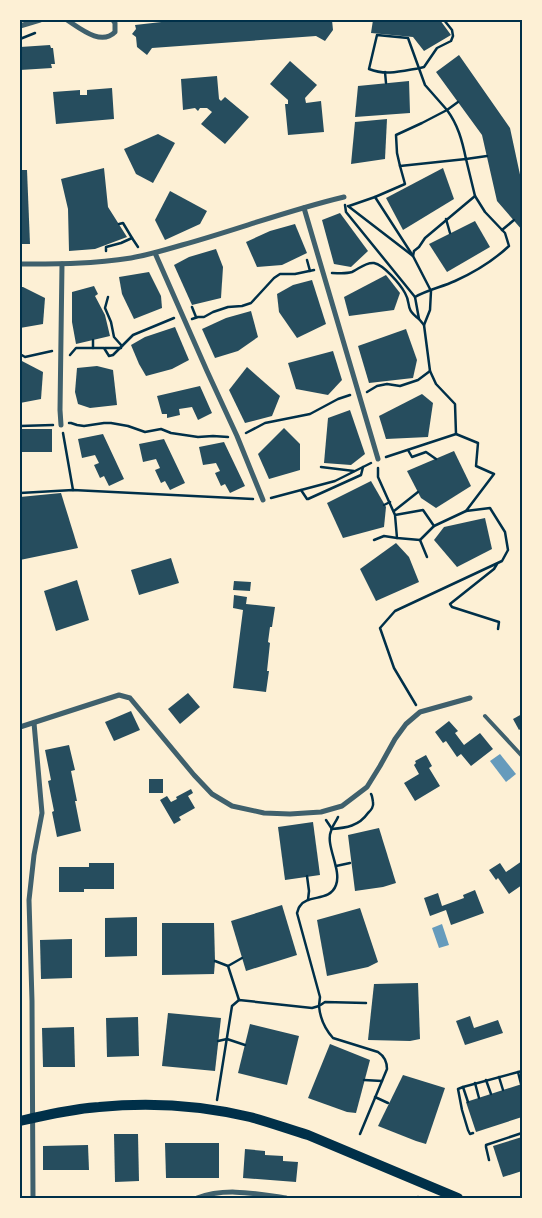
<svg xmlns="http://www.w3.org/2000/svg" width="542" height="1218" viewBox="0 0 542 1218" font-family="'Source Serif 4',serif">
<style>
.water{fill:#669bbc}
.building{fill:#264d5e}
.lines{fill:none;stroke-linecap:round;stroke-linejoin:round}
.path{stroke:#003049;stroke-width:2.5}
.service{stroke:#3f606c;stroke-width:4}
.minor{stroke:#3f606c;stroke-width:5}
.secondary{stroke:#003049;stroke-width:10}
.neatline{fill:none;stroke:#003049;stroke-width:2}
</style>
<rect width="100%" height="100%" fill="#fdf0d5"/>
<g class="water">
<polygon points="500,754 516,774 506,782 490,761"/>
<polygon points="442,924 449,945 439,948 432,928"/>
</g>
<g class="building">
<polygon points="179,20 186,20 186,21 194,20 332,20 333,30 325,41 316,36 152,48 147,55 137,47 136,37 132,34 136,29 135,25"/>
<polygon points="373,20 440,20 451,35 424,51 413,37 371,33"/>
<polygon points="50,45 51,48 53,48 55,64 51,64 52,68 20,70 20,47"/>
<polygon points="459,55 510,128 522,184 522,230 497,201 482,135 436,72"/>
<polygon points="290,61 317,85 305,98 306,103 321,101 324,132 288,135 285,104 288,104 288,100 270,84"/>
<polygon points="217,76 219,99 221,101 225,97 249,117 225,144 201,124 212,112 207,108 200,108 198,111 195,108 183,110 181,79"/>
<polygon points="409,81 410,113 355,117 358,86"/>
<polygon points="112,88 114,119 56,124 53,92 80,90 80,95 87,95 87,90"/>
<polygon points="387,119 385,159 351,164 355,122"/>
<polygon points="158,134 175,143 153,183 136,174 124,149"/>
<polygon points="104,168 108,207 127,237 95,249 69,251 68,209 61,179"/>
<polygon points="443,168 454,199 403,230 386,198"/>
<polygon points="20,170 27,170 30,244 20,244"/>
<polygon points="170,191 207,211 200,224 165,240 155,220"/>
<polygon points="340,213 368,251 351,267 334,264 322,220"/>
<polygon points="475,221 490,247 447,272 429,244"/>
<polygon points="295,224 307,253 282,265 257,267 246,242 270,231"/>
<polygon points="216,249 223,267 221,298 192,305 174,265 189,257"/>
<polygon points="149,272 161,296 162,308 134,319 122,294 119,277"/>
<polygon points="386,275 400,293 394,310 349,316 344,297"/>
<polygon points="312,280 326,324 297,338 279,312 277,294 293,285"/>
<polygon points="94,286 98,294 95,296 105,315 110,336 76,344 72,322 72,292"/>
<polygon points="20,287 23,287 45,298 43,324 20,328"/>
<polygon points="251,311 258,337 238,351 215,358 202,329 226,318"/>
<polygon points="175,327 189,360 172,369 146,376 139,364 131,345 145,337"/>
<polygon points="406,329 417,360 413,378 369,383 358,346"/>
<polygon points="333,351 342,380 328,395 296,389 288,363"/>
<polygon points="20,360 43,372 41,399 20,403"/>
<polygon points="97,366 113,370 117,405 90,408 78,404 75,392 77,368"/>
<polygon points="247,367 280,396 272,416 245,423 229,390"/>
<polygon points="200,386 212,413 198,420 192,407 179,409 180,415 167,418 167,414 162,414 157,396"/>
<polygon points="422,394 433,403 428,437 386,439 379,416"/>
<polygon points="350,410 365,454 351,465 324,463 328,418"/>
<polygon points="284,428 300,444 300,470 269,479 258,454"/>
<rect x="20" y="429" width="32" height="23"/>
<polygon points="103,434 124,479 109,486 104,476 100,478 94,465 99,463 95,455 82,458 78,439"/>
<polygon points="164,439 185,483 170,490 165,481 161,483 155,470 160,468 156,459 143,462 139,444"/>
<polygon points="224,442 245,486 230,493 225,484 221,486 215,473 220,471 216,463 203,465 199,447"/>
<polygon points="454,451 471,486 436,508 421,498 407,471"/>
<polygon points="371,481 386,507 384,527 343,538 327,503"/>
<polygon points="61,493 78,548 20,560 20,497"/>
<polygon points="485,518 492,549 457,567 434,540 444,527"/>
<polygon points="396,543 409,557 419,582 376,601 360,569"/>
<polygon points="171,558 179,583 139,595 131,570"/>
<polygon points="77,580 89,620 56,631 44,591"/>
<polygon points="234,581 251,582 250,591 233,590"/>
<polygon points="234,595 247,597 246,604 275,607 272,627 270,627 268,642 270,643 267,671 269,671 266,692 233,688 243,610 233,608"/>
<polygon points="188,693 200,707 180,724 168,709"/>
<polygon points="131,711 140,730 114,741 105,722"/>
<polygon points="522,714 522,728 519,730 513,719"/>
<polygon points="449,721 458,731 455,733 464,745 480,733 493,749 471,766 461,754 457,757 446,741 443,743 435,732"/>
<polygon points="69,745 75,770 71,771 77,801 75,801 81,831 57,837 52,812 54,811 48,781 51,780 45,750"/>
<polygon points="426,755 432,766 429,768 440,786 415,801 404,783 419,774 414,765 416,763 415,761"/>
<rect x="149" y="779" width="14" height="14"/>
<polygon points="191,789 193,793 188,796 195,808 179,817 181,820 174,824 160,800 167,796 171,802 177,799 176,797"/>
<polygon points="313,822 320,875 285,880 278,827"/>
<polygon points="379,828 396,883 383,887 355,891 348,835"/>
<polygon points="522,861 522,885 509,894 498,878 496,880 489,870 500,863 506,872"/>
<polygon points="89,863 114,863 114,889 84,889 84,892 59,892 59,867 89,867"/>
<polygon points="475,890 484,913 451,925 446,910 430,916 424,898 438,893 442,906 464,898 463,895"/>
<polygon points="282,905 297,955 246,971 231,921"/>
<polygon points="360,908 378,962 368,967 327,976 317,920"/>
<polygon points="137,917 137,956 105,957 105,918"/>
<polygon points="162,923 214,923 215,961 214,974 162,975"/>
<polygon points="72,939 72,978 41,979 40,940"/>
<polygon points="418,983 420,1039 410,1041 368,1040 374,984"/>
<polygon points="168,1013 221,1018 215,1071 162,1066"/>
<polygon points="470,1016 474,1028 498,1020 503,1033 465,1045 456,1021"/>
<polygon points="138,1017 139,1056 107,1057 106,1018"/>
<polygon points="250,1024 299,1036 287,1085 238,1073"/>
<polygon points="74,1027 75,1067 43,1067 42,1028"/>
<polygon points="330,1044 370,1060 356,1113 347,1112 308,1098"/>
<polygon points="403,1075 445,1088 426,1144 416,1141 378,1126"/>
<polygon points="522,1084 522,1117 476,1132 466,1102"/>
<polygon points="114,1134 138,1134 139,1181 115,1182"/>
<polygon points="522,1137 522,1171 503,1177 493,1146"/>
<polygon points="165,1143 219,1143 219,1178 166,1178"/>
<polygon points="88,1145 89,1170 43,1170 43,1146"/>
<polygon points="245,1149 265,1151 265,1155 283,1156 283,1161 298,1162 296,1182 243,1178"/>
</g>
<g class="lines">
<g class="path">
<polyline points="20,39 35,33"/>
<polyline points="385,72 386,83"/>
<path d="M458,102L447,110C458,125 462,140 466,159L487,156"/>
<polyline points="400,166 405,184 375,197 413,256 431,291 430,310 424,325 430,371 436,384 455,404 456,434"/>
<polyline points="345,205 346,212 415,297 419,319 424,325"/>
<path d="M348,206L413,256L414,251L419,247L425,238L475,196L466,159L400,166L397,153L396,135L422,123L447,110L425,85L408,38L377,35L369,69C386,76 402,71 420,68L424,67L437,48L451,41L453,36L452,30L444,20"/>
<polyline points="349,206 375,197"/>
<polyline points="446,219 450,233"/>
<polyline points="119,224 123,223 132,238"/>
<polyline points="502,230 514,220"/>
<polyline points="106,251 106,247 121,243 132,238 138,247"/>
<polyline points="307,260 310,271"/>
<path d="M332,273C339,273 346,274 352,272C359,269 365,262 374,263C384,265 400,284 405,293C412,305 404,308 419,319"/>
<polyline points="108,297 105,308 111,322 114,337 122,346"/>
<path d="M415,297C427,290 442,287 455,281C475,272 493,261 509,246L505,233L485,212L475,196"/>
<polyline points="192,307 196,317"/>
<polyline points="192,319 198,317 204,317 213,312 228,307 242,306 251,303 274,278 280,274 295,274 314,270"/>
<polyline points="93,340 93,348"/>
<polyline points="105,348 121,348"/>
<polyline points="20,354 25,357 52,351"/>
<polyline points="70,355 76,348 104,348 109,356 113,355 133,335 174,318"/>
<polyline points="367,392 377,386 387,384 400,386 418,380 430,371"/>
<polyline points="69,423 71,423 77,425 84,426 104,423 111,423 128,426 145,432 161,429 171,433 198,437 213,436 228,437"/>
<polyline points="20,426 53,425"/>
<polyline points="63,433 73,490"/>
<polyline points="246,433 265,423 310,414 338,399 350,395"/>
<polyline points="408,450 412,457 426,452 436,459"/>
<polyline points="386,457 456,434 478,443 476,466 494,474 466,511 490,508 505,532 508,550 502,561 395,611 380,628 394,668 416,705"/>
<polyline points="321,467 354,471"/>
<polyline points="378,468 378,477 395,515 397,538 420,540 434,526 423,510 395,515"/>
<polyline points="301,490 307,499 308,499 361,475 363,467"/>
<polyline points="20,493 73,490 253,499"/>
<polyline points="271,498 335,481 371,463"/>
<polyline points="384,505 390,502"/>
<polyline points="394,511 418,492"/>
<polyline points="434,526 466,511"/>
<polyline points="374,540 384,536 397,538"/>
<polyline points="420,540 427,557"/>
<polyline points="497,564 494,569 450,604 452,607 499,622 498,629"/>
<path d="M326,820L332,829C346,828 359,826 368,813C371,810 374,807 373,802C373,802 372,795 371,794"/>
<polyline points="336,866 350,863"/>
<polyline points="307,876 309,891 308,900"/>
<polyline points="215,961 228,966 239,1000"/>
<polyline points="228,966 242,958"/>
<polyline points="218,1041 227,1039 245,1045"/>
<polyline points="518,1072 521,1084"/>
<polyline points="499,1077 503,1090"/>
<polyline points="364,1080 382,1081"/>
<polyline points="486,1080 491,1094"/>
<polyline points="475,1083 479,1098"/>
<polyline points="463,1087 468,1102"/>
<polyline points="375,1097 388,1103"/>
<path d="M217,1100L232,1006L239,1000L312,1008L319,1006L320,997L297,913C298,911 298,908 300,906C308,894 330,902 336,885C342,870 325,845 331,831C332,826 336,822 338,817"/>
<polyline points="473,1133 470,1134 468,1130 462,1110 458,1089 463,1087 522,1071"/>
<path d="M360,1134L387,1069C387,1061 384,1056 378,1052L333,1038C325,1029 320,1018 319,1006L325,1002L366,1003"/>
<polyline points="489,1160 486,1147 486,1145 522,1133"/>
<polyline points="418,1197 418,1198"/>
</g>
<polyline class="service" points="485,716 522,756"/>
<g class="minor">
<path d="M67,20C81,29 101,46 115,32V23L113,20"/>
<polyline points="20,26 40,20"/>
<polyline points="304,208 378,459"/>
<polyline points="155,253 207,371 237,436 263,500"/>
<path d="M20,264C57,264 94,264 131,258C148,255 165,250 182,245C236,230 289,210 344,197"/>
<polyline points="61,425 60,410 62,264"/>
<polyline points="20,727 119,695 130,698 194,775 212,794 232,806 264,813 290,814 321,812 342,806 367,787 380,766 395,739 406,724 420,712 470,698"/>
<polyline points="33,1198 32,1001 29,900 34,855 42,813 34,723"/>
<path d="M197,1198C226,1187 257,1194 286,1198"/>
</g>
<path class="secondary" d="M20,1121C46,1115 72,1109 99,1107C149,1102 200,1105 250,1117C269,1122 288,1129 308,1135L458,1198"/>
</g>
<rect width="542" height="1218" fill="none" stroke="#fdf0d5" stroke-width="42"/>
<rect x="21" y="21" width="500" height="1176" class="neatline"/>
</svg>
